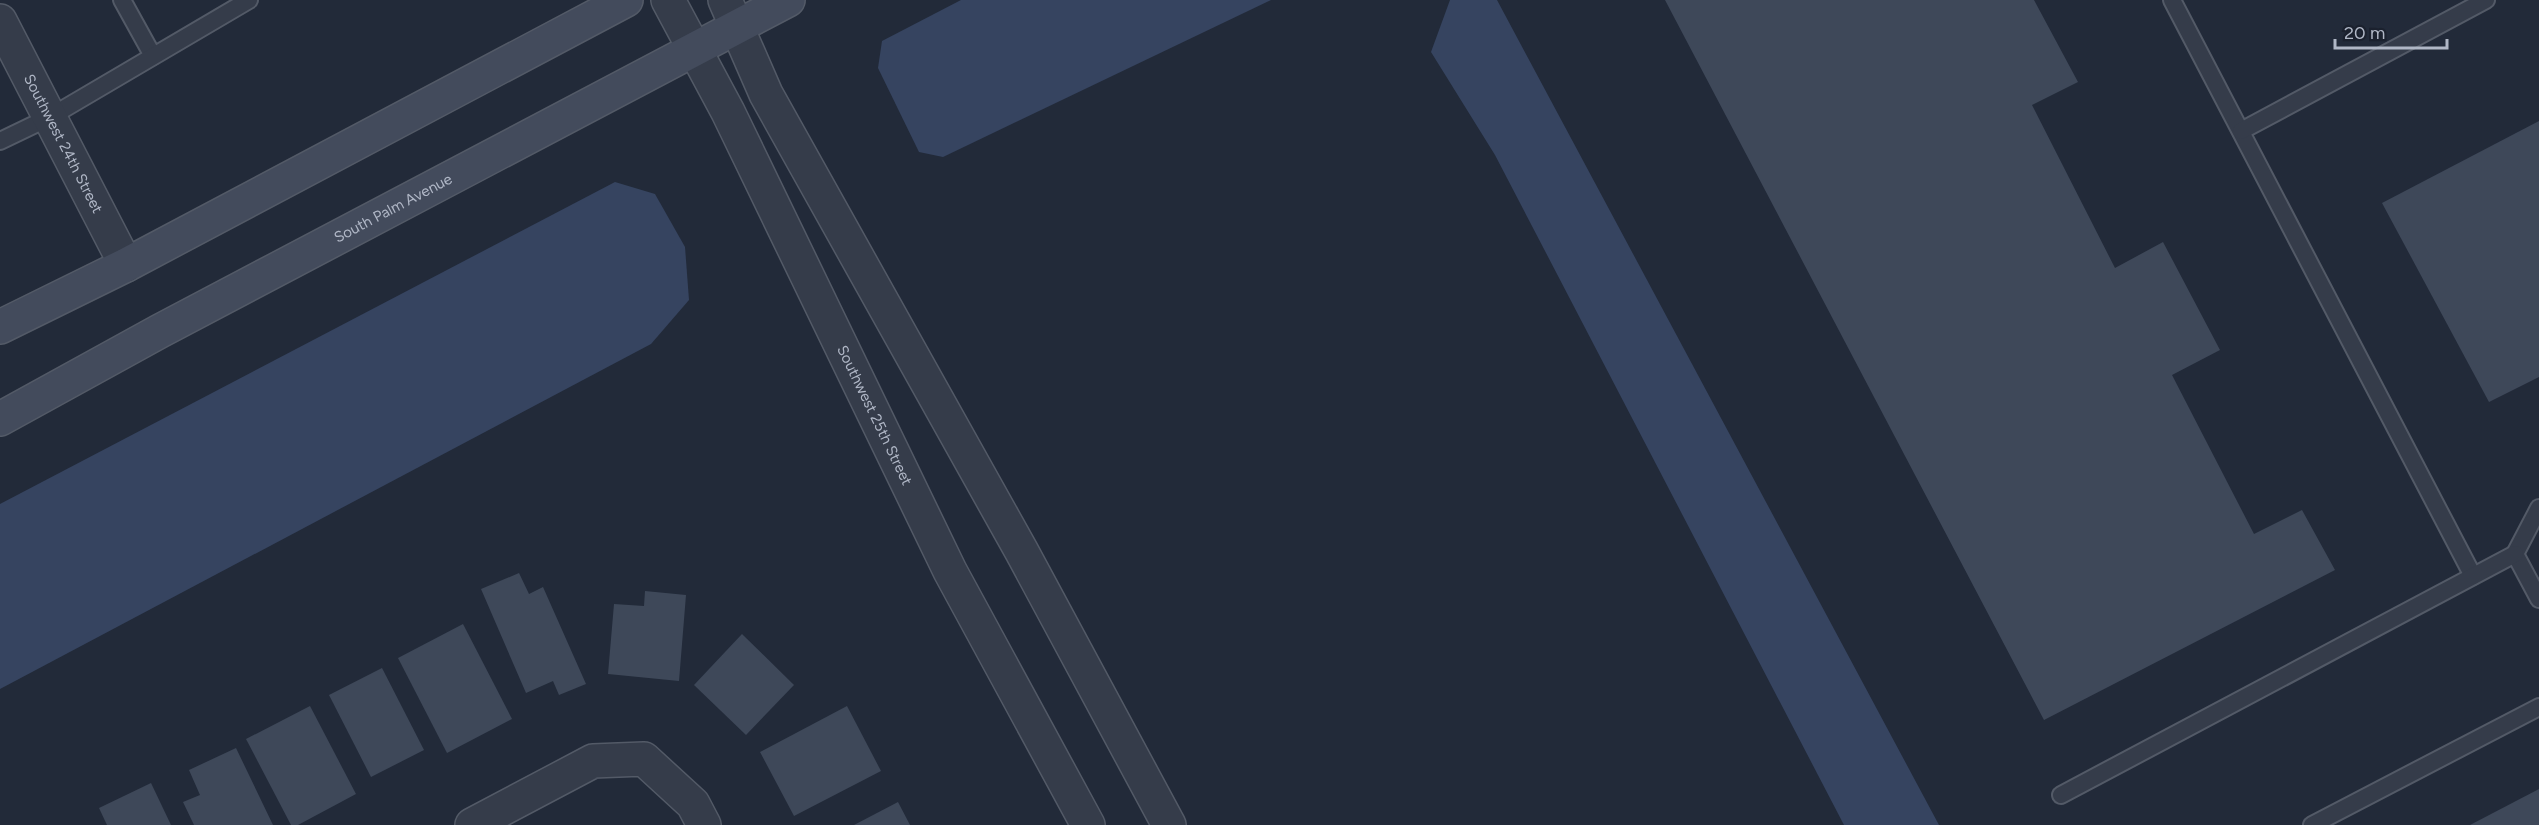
<svg xmlns="http://www.w3.org/2000/svg" width="2539" height="825" viewBox="0 0 2539 825" font-family="Figtree,sans-serif">
<style>
.water{fill:#364460}
.building{fill:#3e4859}
.lines{fill:none;stroke-linecap:round;stroke-linejoin:round}
.service-casing{stroke:#535a67;stroke-width:20}
.minor-casing{stroke:#535a67;stroke-width:36}
.tertiary-casing{stroke:#535a67;stroke-width:36}
.secondary-casing{stroke:#535a67;stroke-width:36}
.service{stroke:#353c4a;stroke-width:16}
.minor{stroke:#353c4a;stroke-width:33}
.tertiary{stroke:#353c4a;stroke-width:33}
.secondary{stroke:#434b5c;stroke-width:33}
.labels{text-anchor:middle;dominant-baseline:central;stroke-width:5;stroke-linejoin:round;paint-order:stroke}
.street-label{font-size:15px;fill:#b0b7c6;stroke:#1b212e}
</style>
<rect width="100%" height="100%" fill="#222a39"/>
<g class="water">
<polygon points="961,0 1271,0 943,157 919,152 878,68 882,41"/>
<polygon points="1450,0 1497,0 1939,825 1844,825 1495,155 1431,52"/>
<polygon points="615,182 655,194 685,247 689,300 651,344 0,689 0,504"/>
</g>
<g class="building">
<polygon points="1665,0 2034,0 2078,82 2032,105 2115,268 2163,242 2220,350 2172,375 2254,534 2302,510 2335,570 2044,720"/>
<polygon points="2539,121 2539,377 2489,402 2382,203"/>
<polygon points="519,573 529,594 543,587 586,684 559,695 553,681 526,693 481,589"/>
<polygon points="645,591 686,595 679,681 608,674 614,604 644,606"/>
<polygon points="463,624 512,719 447,753 398,658"/>
<polygon points="742,634 794,685 746,735 694,685"/>
<polygon points="382,668 424,750 371,777 329,695"/>
<polygon points="310,706 356,794 298,825 291,825 246,739"/>
<polygon points="847,706 881,771 794,816 760,752"/>
<polygon points="236,748 273,825 194,825 183,802 200,795 189,770"/>
<polygon points="151,783 171,825 107,825 99,808"/>
<polygon points="2539,789 2539,825 2470,825"/>
<polygon points="898,802 910,825 854,825"/>
</g>
<g class="lines">
<g class="service-casing">
<g id="service">
<polyline points="122,0 153,56"/>
<polyline points="2172,0 2473,576"/>
<polyline points="2241,131 2486,0"/>
<polyline points="0,141 50,117 249,0"/>
<polyline points="2539,508 2515,554 2539,599"/>
<polyline points="2061,795 2515,554"/>
<polyline points="2312,825 2539,707"/>
</g>
</g>
<g class="minor-casing">
<g id="minor">
<path id="s1" d="M0,21L126,265"/>
<polyline points="472,825 593,761 644,759 693,804 704,825"/>
</g>
</g>
<g class="tertiary-casing">
<g id="tertiary">
<path id="s2" d="M668,0L728,112L950,571L1088,825"/>
<polyline points="725,0 766,94 1022,552 1169,825"/>
</g>
</g>
<g class="secondary-casing">
<g id="secondary">
<polyline points="0,327 126,265 626,0"/>
<path id="s3" d="M0,419L160,331L788,0"/>
</g>
</g>
<use href="#service" class="service"/>
<use href="#minor" class="minor"/>
<use href="#tertiary" class="tertiary"/>
<use href="#secondary" class="secondary"/>
</g>
<g class="labels">
<g class="street-label">
<text stroke="none"><textPath href="#s1" startOffset="138">Southwest 24th Street</textPath></text>
<text stroke="none"><textPath href="#s3" startOffset="446">South Palm Avenue</textPath></text>
<text stroke="none"><textPath href="#s2" startOffset="464">Southwest 25th Street</textPath></text>
</g>
</g>
<path d="M2335 39v9h112v-9" fill="none" stroke="#b0b7c6" stroke-width="3"/>
<text x="2344" y="39" font-size="18" fill="#b0b7c6" stroke="#1b212e" stroke-width="4.5" paint-order="stroke">20 m</text>
</svg>
